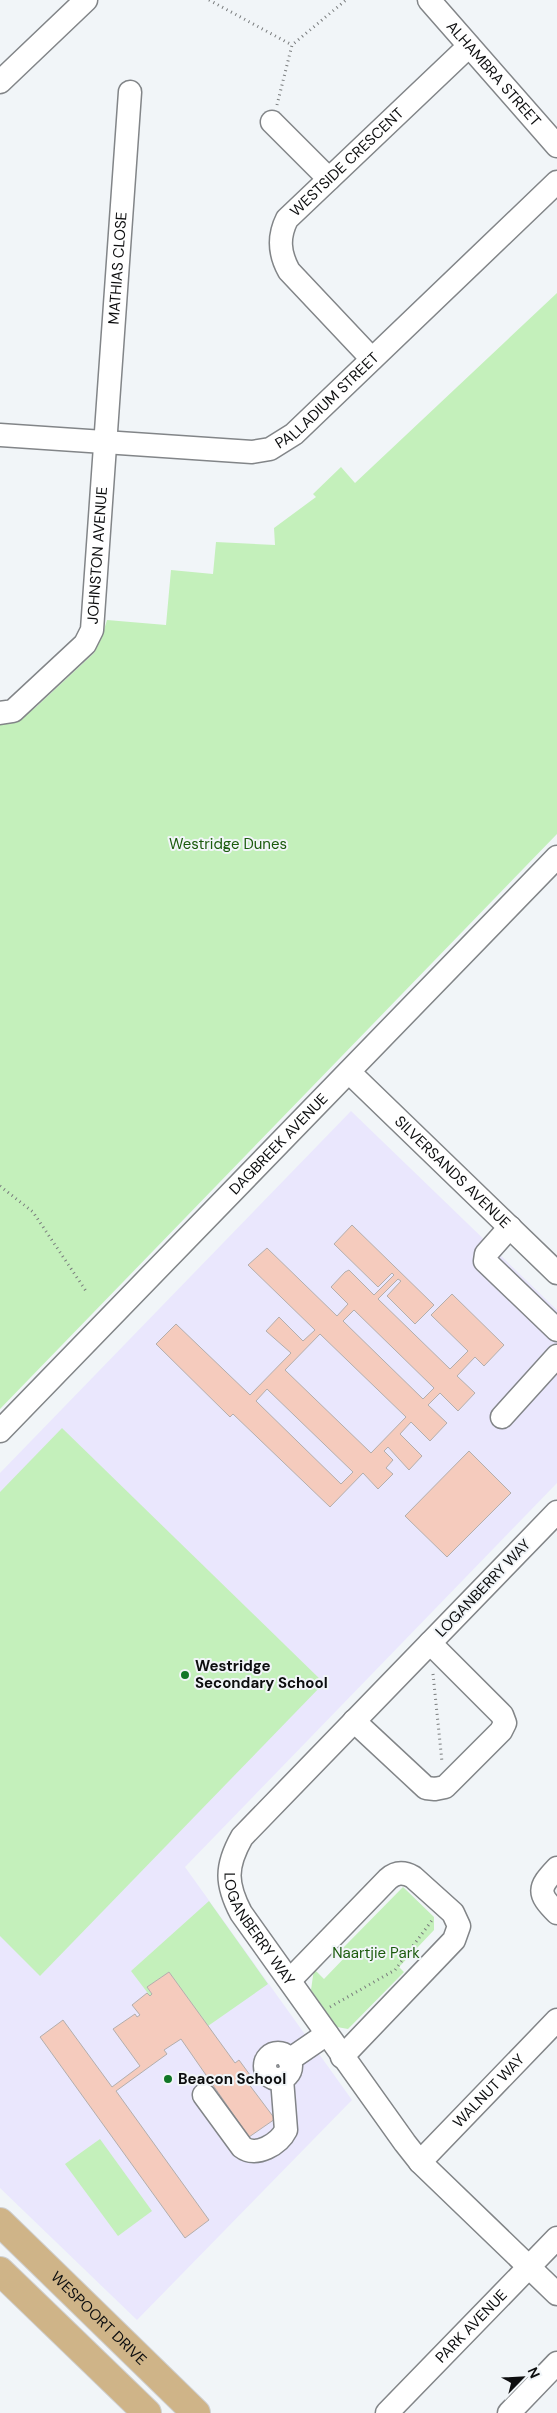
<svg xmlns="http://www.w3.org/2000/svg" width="557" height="2413" viewBox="0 0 557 2413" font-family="'DM Sans',sans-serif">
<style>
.education{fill:#eae7fd}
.green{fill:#c4f0bb}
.building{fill:#f5cbbd;stroke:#b3aeac;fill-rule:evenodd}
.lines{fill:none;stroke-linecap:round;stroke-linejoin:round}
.minor-casing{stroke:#828588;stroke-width:25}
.major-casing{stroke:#cfcfcf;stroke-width:30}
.path{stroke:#797c7d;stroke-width:3;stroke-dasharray:1 4;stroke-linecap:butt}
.minor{stroke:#fff;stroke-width:22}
.major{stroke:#cfb488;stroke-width:28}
.poi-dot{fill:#117627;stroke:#f1f5f8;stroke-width:2}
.labels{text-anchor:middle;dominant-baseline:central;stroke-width:4;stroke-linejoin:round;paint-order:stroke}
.street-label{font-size:15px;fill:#0d0e0f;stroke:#f1f5f8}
.park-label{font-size:15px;fill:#1b5b0d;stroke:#f1f5f8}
.poi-label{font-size:15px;font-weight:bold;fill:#0d0e0f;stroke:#f1f5f8;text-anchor:start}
</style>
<rect width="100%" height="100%" fill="#f1f5f8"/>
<polygon class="education" points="351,1111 557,1310 557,1483 185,1867 352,2100 137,2320 0,2188 0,1473"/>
<g class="green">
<polygon points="557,293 557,834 0,1409 0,725 3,721 17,722 36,707 94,653 101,639 107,620 166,625 171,570 213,574 216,542 275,545 274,528 316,497 313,494 341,467 355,483"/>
<polygon points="62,1428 324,1683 40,1976 0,1936 0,1492"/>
<polygon points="403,1887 434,1917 434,1930 399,1967 404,1972 348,2029 337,2027 311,1990 314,1969 324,1979 349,1953 343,1948"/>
<polygon points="209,1901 268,1984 208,2026 169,1972 147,1987 152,1994 150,1996 131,1971"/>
<polygon points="100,2139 152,2211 118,2236 65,2164"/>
</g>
<g class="building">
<path d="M352,1225L434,1305L415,1324L387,1296L401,1281L398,1279L378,1299L450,1369L468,1351L431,1315L452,1294L504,1345L484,1366L475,1357L457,1376L475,1393L458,1411L440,1393L428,1405L447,1423L430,1441L411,1422L400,1434L422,1456L409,1470L388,1447L384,1451L393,1460L386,1468L393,1474L378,1489L363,1473L330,1507L233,1414L230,1417L156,1344L176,1324L250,1395L291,1353L266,1331L279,1317L303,1341L315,1330L248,1265L267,1248L337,1316L348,1304L331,1287L345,1272L349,1270L374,1295L394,1275L392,1273L378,1287L334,1244ZM354,1310L434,1388L423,1399L343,1321ZM320,1334L406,1417L371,1453L285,1370ZM267,1389L353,1472L341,1484L256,1401Z"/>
<polygon points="469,1451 511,1493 447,1557 405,1516"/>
<polygon points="169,1972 235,2063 239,2060 250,2075 245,2079 275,2119 249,2137 181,2039 164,2050 167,2054 116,2091 209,2220 185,2238 40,2037 63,2020 112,2087 140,2066 113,2029 135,2014 137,2017 140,2015 132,2005 147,1993 150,1996 152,1994 147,1987"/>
</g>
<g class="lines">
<g class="minor-casing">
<g id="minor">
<path id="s1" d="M429,0L557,146"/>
<polyline points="0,82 86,0"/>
<polyline points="272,122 329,179"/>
<path id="s2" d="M372,359L289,271C279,253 278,237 287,219L469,46"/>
<path id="s3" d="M0,435L252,452L270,449L294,434L557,182"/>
<path id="s4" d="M0,713L13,711L85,644L92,630L130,92"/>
<path id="s5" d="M349,1072L557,1273"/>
<polyline points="510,1227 486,1254 485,1261 557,1330"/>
<polyline points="502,1417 557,1356"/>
<path id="s6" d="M0,1431L557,857"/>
<path id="s7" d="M557,1512L242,1837C225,1867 226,1884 241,1913L405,2143L420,2162L557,2294"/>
<polyline points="354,1721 426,1788 435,1789 445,1787 501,1731 505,1723 502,1715 430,1643"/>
<path d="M557,1868C538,1888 537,1893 557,1913"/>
<path d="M290,1980L388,1879C396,1872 404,1872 413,1877L453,1913L459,1926L454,1940L342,2057"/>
<circle cx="278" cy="2066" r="13"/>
<polyline points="289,2060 327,2034"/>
<path d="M204,2095L242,2147C256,2158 279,2144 286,2130L282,2079"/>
<path id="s8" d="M420,2162L557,2020"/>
<path id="s9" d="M387,2413L557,2238"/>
<polyline points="509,2413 557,2363"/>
</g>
</g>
<g class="major-casing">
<g id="major">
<path id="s10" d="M0,2222L196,2413"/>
<polyline points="0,2271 147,2413"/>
</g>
</g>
<g class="path">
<polyline points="209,0 292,45"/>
<polyline points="277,105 292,45 346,0"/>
<polyline points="0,1186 33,1212 86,1291"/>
<polyline points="433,1674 442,1762"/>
<polyline points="330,2007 395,1970 433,1919"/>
</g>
<use href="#minor" class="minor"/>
<use href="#major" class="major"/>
</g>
<g class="poi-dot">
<circle cx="185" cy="1675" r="5"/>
<circle cx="168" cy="2079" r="5"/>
</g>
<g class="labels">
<g class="street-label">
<text stroke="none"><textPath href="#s1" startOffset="98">ALHAMBRA STREET</textPath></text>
<text stroke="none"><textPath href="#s2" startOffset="258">WESTSIDE CRESCENT</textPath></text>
<text stroke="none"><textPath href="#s4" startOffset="490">MATHIAS CLOSE</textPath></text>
<text stroke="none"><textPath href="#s3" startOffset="346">PALLADIUM STREET</textPath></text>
<text stroke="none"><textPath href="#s4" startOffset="202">JOHNSTON AVENUE</textPath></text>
<text stroke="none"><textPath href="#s6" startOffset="400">DAGBREEK AVENUE</textPath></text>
<text stroke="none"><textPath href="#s5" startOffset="144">SILVERSANDS AVENUE</textPath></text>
<text transform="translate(483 1588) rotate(-46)">LOGANBERRY WAY</text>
<text stroke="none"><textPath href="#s7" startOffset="555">LOGANBERRY WAY</textPath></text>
<text stroke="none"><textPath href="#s8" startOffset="99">WALNUT WAY</textPath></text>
<text stroke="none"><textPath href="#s10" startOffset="138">WESPOORT DRIVE</textPath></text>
<text stroke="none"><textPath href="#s9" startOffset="121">PARK AVENUE</textPath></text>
</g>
<g class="park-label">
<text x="228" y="844">Westridge Dunes</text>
<text x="376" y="1953">Naartjie Park</text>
</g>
<g class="poi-label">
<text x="195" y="1666">Westridge<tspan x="195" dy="17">Secondary School</tspan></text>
<text x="178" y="2079">Beacon School</text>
</g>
</g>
<g transform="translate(522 2378) rotate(66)" stroke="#f1f5f8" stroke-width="4" paint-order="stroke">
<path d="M0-4L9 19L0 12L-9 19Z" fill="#0d0e0f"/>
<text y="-8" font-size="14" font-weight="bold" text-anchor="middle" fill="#0d0e0f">N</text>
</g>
</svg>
